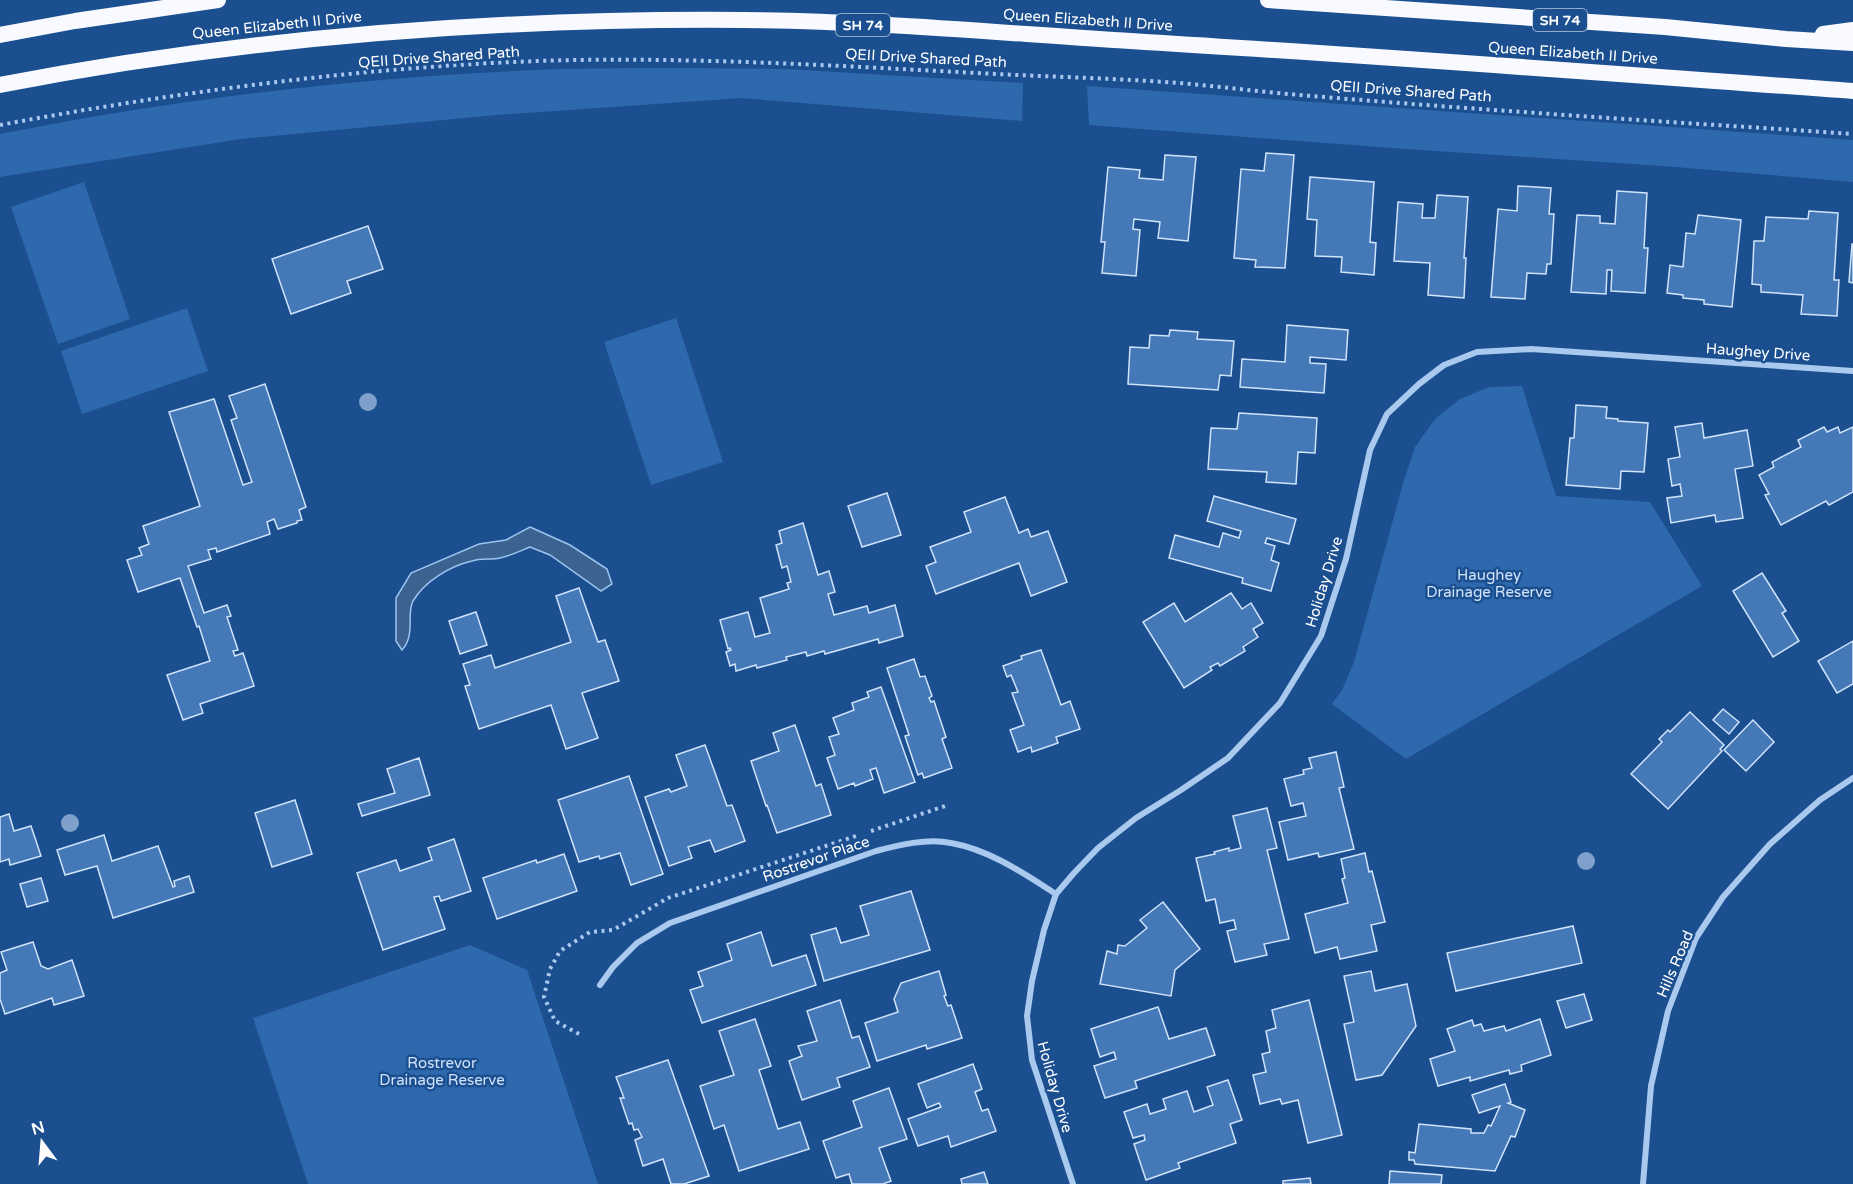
<svg xmlns="http://www.w3.org/2000/svg" width="1853" height="1184" viewBox="0 0 1853 1184" font-family="'Varela Round',sans-serif">
<style>
.green{fill:#2e69ad}
.water{fill:#3c6290;stroke:#9cc4f0;stroke-width:1.5}
.building{fill:#4478b7;stroke:#cfe3fa;stroke-width:1.5}
.lines{fill:none;stroke-linecap:round;stroke-linejoin:round}
.path{stroke:#a9c9ee;stroke-width:4;stroke-dasharray:3 4.5;stroke-linecap:butt}
.minor{stroke:#a9c9ee;stroke-width:6}
.trunk{stroke:#f8faff;stroke-width:16}
.tree{fill:#7ea0ca}
.labels{text-anchor:middle;dominant-baseline:central;stroke-width:5;stroke-linejoin:round;paint-order:stroke}
.shield{fill:#1b4f8f;stroke:#bbcadd;stroke-width:1.5}
.shield-label{font-size:14px;font-weight:bold;fill:#fff}
.street-label{font-size:15px;fill:#fff;stroke:#1b4f8f}
.park-label{font-size:15px;fill:#cfe3fa;stroke:#1b4f8f}
</style>
<rect width="100%" height="100%" fill="#1b4f8f"/>
<g class="green">
<path d="M682,68L785,69L1023,83L1022,121L742,98L496,115L241,139L0,177V134C184,97 372,76 559,69C600,68 641,68 682,68Z"/>
<polygon points="1087,86 1853,140 1853,182 1663,166 1392,148 1089,125"/>
<polygon points="84,182 130,319 58,344 11,207"/>
<polygon points="187,308 208,371 82,414 61,351"/>
<polygon points="676,318 723,462 651,485 604,342"/>
<polygon points="1522,386 1556,496 1650,502 1702,586 1406,759 1332,704 1342,690 1354,662 1404,480 1415,447 1435,419 1460,399 1489,387"/>
<polygon points="470,945 527,970 598,1184 308,1184 253,1018"/>
</g>
<path class="water" d="M530,527L570,545L607,569L612,584L601,591L550,555L530,547C520,551 510,556 500,558C491,560 481,558 472,561C450,566 425,581 413,601C406,614 416,635 402,650L396,641V598L411,573L479,544L506,540Z"/>
<g class="building">
<polygon points="1266,153 1294,155 1285,268 1255,267 1256,260 1234,258 1241,169 1264,171"/>
<polygon points="1165,155 1196,157 1188,241 1158,238 1160,222 1134,219 1133,229 1140,230 1136,276 1102,273 1105,242 1101,242 1108,167 1140,170 1139,178 1163,180"/>
<polygon points="1310,177 1374,182 1370,242 1376,243 1374,275 1341,272 1342,257 1315,256 1317,220 1307,219"/>
<polygon points="1518,186 1551,188 1549,214 1554,214 1551,264 1547,264 1546,274 1527,273 1525,299 1491,297 1498,209 1517,211"/>
<polygon points="1617,191 1647,193 1644,248 1648,248 1645,293 1611,291 1612,270 1607,270 1606,294 1571,292 1577,215 1600,216 1600,223 1615,224"/>
<polygon points="1437,195 1468,197 1464,258 1466,258 1464,298 1428,295 1430,263 1394,261 1398,202 1423,204 1422,218 1435,218"/>
<polygon points="1809,211 1838,213 1834,280 1839,280 1837,316 1801,314 1803,295 1761,292 1761,285 1752,284 1754,241 1764,241 1766,217 1808,219"/>
<polygon points="1698,215 1741,220 1732,307 1704,304 1704,300 1683,298 1683,295 1667,293 1670,265 1683,267 1686,233 1695,234"/>
<polygon points="368,226 383,269 347,281 351,293 291,314 272,259"/>
<polygon points="1852,244 1853,244 1853,283 1849,282"/>
<polygon points="1287,325 1348,330 1346,360 1310,357 1310,363 1326,364 1324,393 1240,387 1242,359 1285,362"/>
<polygon points="1170,330 1198,332 1197,339 1234,341 1231,376 1220,375 1218,390 1128,384 1130,347 1149,348 1150,335 1169,336"/>
<polygon points="265,384 306,507 299,510 302,520 297,521 297,523 278,529 274,519 267,522 270,534 217,552 216,548 208,550 211,559 188,566 204,613 227,605 231,616 227,617 238,650 233,651 235,656 243,653 254,686 200,704 203,713 183,720 167,675 210,661 199,626 197,627 180,578 138,592 127,560 142,555 139,548 149,544 143,526 200,506 169,412 214,399 243,485 252,482 231,420 237,418 229,396"/>
<polygon points="1576,405 1607,407 1606,418 1618,419 1618,421 1648,423 1644,472 1621,471 1620,489 1566,485 1570,438 1574,438"/>
<polygon points="1239,413 1317,418 1315,453 1298,452 1296,484 1266,482 1267,472 1208,469 1211,428 1237,429"/>
<polygon points="1702,423 1704,438 1747,430 1753,466 1735,469 1743,518 1716,522 1715,515 1671,523 1667,498 1682,496 1680,484 1672,486 1668,459 1680,457 1675,427"/>
<polygon points="1824,427 1827,432 1838,427 1840,433 1853,427 1853,492 1829,505 1826,501 1781,525 1765,495 1769,494 1759,475 1774,467 1772,462 1801,447 1798,440"/>
<polygon points="887,493 901,535 862,547 848,506"/>
<polygon points="1214,496 1296,519 1289,544 1267,538 1265,543 1275,546 1271,560 1279,563 1271,591 1242,583 1243,578 1169,558 1175,535 1219,547 1223,533 1239,538 1241,531 1207,521"/>
<polygon points="1005,497 1019,533 1028,529 1031,537 1048,531 1067,582 1031,596 1019,563 936,594 926,566 936,562 930,547 971,532 964,512"/>
<polygon points="803,523 818,575 829,571 835,592 828,594 834,615 867,606 869,613 895,605 903,636 879,643 878,639 825,654 824,651 807,656 806,652 786,657 787,660 757,668 756,665 736,671 735,664 730,666 726,652 731,650 730,648 728,649 720,620 748,612 755,637 770,633 760,598 789,589 787,583 791,582 787,566 782,568 776,545 782,543 779,531"/>
<polygon points="1762,573 1786,611 1782,613 1799,641 1773,657 1733,591"/>
<polygon points="579,588 598,642 605,640 619,681 582,693 598,738 566,749 551,705 479,729 465,686 470,685 463,664 491,655 495,668 571,642 556,596"/>
<polygon points="1231,593 1242,609 1251,603 1263,623 1253,629 1258,637 1243,647 1245,651 1220,666 1218,663 1210,667 1212,670 1184,688 1143,622 1174,603 1185,622"/>
<polygon points="476,612 487,645 460,654 449,621"/>
<polygon points="1853,641 1853,684 1837,693 1818,661"/>
<polygon points="1041,650 1061,705 1070,701 1080,729 1056,737 1058,743 1032,752 1031,747 1018,752 1010,730 1024,725 1012,693 1018,692 1011,675 1007,677 1003,666 1022,659 1021,656"/>
<polygon points="914,659 920,677 925,676 932,696 929,698 931,702 934,701 946,737 942,739 952,768 924,778 922,773 918,775 905,736 909,735 887,668"/>
<polygon points="881,687 915,782 884,793 876,768 870,770 873,779 855,786 854,783 838,789 827,758 835,755 829,737 839,734 833,718 854,710 852,703 869,697 867,692"/>
<polygon points="1723,709 1739,722 1729,734 1713,720"/>
<polygon points="1690,712 1724,745 1720,749 1722,751 1668,809 1631,774 1662,742 1659,739 1668,730 1670,732"/>
<polygon points="1753,720 1774,742 1746,771 1724,750"/>
<polygon points="795,725 816,786 821,784 831,815 777,833 767,805 766,806 751,761 779,751 773,733"/>
<polygon points="705,745 727,806 732,805 745,841 715,852 710,840 688,847 692,858 669,866 645,797 669,789 671,792 687,786 676,755"/>
<polygon points="1336,752 1344,787 1339,788 1354,849 1319,857 1318,853 1288,860 1279,822 1306,816 1303,803 1291,806 1284,779 1304,774 1303,770 1312,768 1309,758"/>
<polygon points="419,758 430,795 362,816 358,804 395,793 387,769"/>
<polygon points="629,776 663,874 631,885 620,853 600,859 599,856 579,862 558,800"/>
<polygon points="295,800 312,854 272,867 255,813"/>
<polygon points="1267,808 1277,848 1267,850 1289,939 1264,944 1267,955 1235,962 1227,931 1236,929 1234,920 1220,923 1215,899 1206,901 1196,858 1215,854 1214,852 1229,848 1229,851 1241,848 1233,816"/>
<polygon points="9,814 14,831 31,826 41,856 10,865 9,859 0,862 0,817"/>
<polygon points="104,835 112,861 158,846 173,887 175,886 174,881 189,876 194,892 113,918 97,866 65,875 57,850"/>
<polygon points="454,839 471,891 441,901 439,896 434,897 445,929 383,950 357,873 396,860 400,871 432,860 428,848"/>
<polygon points="1365,853 1369,872 1372,871 1385,922 1371,925 1377,951 1340,959 1337,947 1315,953 1305,914 1348,903 1342,879 1345,878 1341,859"/>
<polygon points="564,854 577,891 497,919 483,878 536,860 537,863"/>
<polygon points="41,878 48,901 27,907 20,884"/>
<polygon points="911,891 930,950 824,981 811,935 836,928 841,943 869,935 860,906"/>
<polygon points="1163,902 1200,949 1175,970 1171,996 1100,984 1107,951 1117,954 1118,945 1125,946 1147,928 1140,920"/>
<polygon points="1573,926 1582,963 1456,991 1447,953"/>
<polygon points="761,932 772,966 806,955 816,985 702,1023 690,990 703,986 698,972 732,960 727,944"/>
<polygon points="33,942 41,966 48,969 72,960 84,996 54,1005 52,998 5,1014 0,999 0,973 7,970 1,952"/>
<polygon points="939,971 946,995 944,996 948,1006 951,1005 962,1038 927,1049 926,1045 877,1061 865,1023 898,1012 894,999 901,983"/>
<polygon points="1371,971 1375,991 1407,984 1416,1026 1382,1075 1356,1080 1344,1024 1354,1022 1344,976"/>
<polygon points="1584,994 1592,1020 1566,1028 1557,1001"/>
<polygon points="840,1000 852,1038 859,1036 870,1067 837,1078 840,1087 802,1100 789,1061 802,1056 798,1046 817,1041 807,1011"/>
<polygon points="1309,1000 1342,1135 1308,1143 1298,1100 1282,1104 1280,1099 1260,1104 1253,1075 1266,1072 1262,1054 1270,1052 1266,1031 1276,1028 1272,1010"/>
<polygon points="1158,1007 1169,1039 1206,1028 1215,1055 1135,1081 1137,1088 1105,1098 1094,1066 1116,1059 1114,1052 1100,1057 1091,1029"/>
<polygon points="755,1019 771,1066 759,1070 778,1129 800,1122 809,1149 739,1171 724,1125 714,1129 700,1086 734,1075 719,1031"/>
<polygon points="1540,1019 1551,1055 1521,1065 1522,1071 1510,1074 1509,1070 1470,1081 1470,1077 1438,1086 1430,1059 1455,1051 1447,1029 1472,1020 1474,1026 1481,1024 1484,1031 1504,1026 1506,1031"/>
<polygon points="668,1060 709,1176 684,1184 671,1184 663,1159 643,1166 635,1140 642,1137 638,1129 634,1130 632,1123 629,1124 620,1098 624,1098 616,1077"/>
<polygon points="973,1064 982,1089 975,1092 982,1111 988,1109 996,1131 951,1147 948,1136 918,1146 908,1119 941,1107 939,1103 927,1108 918,1084"/>
<polygon points="1228,1080 1242,1120 1230,1124 1236,1143 1178,1163 1180,1168 1146,1180 1134,1144 1145,1140 1144,1135 1133,1138 1124,1112 1147,1104 1150,1114 1166,1109 1163,1099 1187,1091 1194,1112 1213,1105 1207,1087"/>
<polygon points="1505,1084 1511,1102 1508,1103 1525,1110 1515,1137 1511,1136 1495,1171 1415,1164 1414,1160 1409,1160 1409,1152 1415,1153 1419,1124 1471,1129 1471,1133 1484,1133 1488,1125 1491,1126 1500,1106 1479,1113 1472,1095"/>
<polygon points="889,1088 907,1139 879,1148 891,1181 883,1184 852,1184 849,1174 836,1178 823,1141 862,1127 853,1101"/>
<polygon points="1390,1171 1442,1175 1441,1184 1389,1184"/>
<polygon points="984,1172 988,1184 962,1184 961,1179"/>
<polygon points="1310,1178 1311,1184 1283,1184 1283,1181"/>
</g>
<g class="lines">
<g class="path">
<path d="M0,125C189,90 382,64 575,60C710,58 842,66 977,73C1048,77 1120,78 1191,84C1232,88 1272,93 1312,96C1492,111 1673,122 1853,134"/>
<polyline points="871,831 948,805"/>
<polyline points="579,1034 555,1021 544,997 550,969 560,951 590,932 613,930 668,898 859,835"/>
</g>
<g class="minor">
<path d="M600,985L613,967L637,943L670,923L876,851C899,845 927,838 951,843C990,850 1023,873 1056,894"/>
<polyline points="1073,1184 1032,1060 1027,1016 1032,981 1044,930 1056,894 1074,873 1098,848 1136,818 1181,790 1228,758 1280,703 1321,636 1346,559 1370,450 1387,414 1419,384 1444,365 1477,352 1531,349 1853,371"/>
<polyline points="1643,1184 1651,1086 1668,1011 1696,938 1723,897 1770,844 1820,800 1853,778"/>
</g>
<g class="trunk">
<polyline points="1268,0 1665,27 1786,39 1853,43"/>
<polyline points="1823,34 1853,30"/>
<polyline points="0,35 75,21 218,0"/>
<path d="M0,85C246,37 493,18 743,20C877,21 1011,34 1145,42C1381,56 1617,74 1853,91"/>
</g>
</g>
<g class="tree">
<circle cx="368" cy="402" r="9"/>
<circle cx="70" cy="823" r="9"/>
<circle cx="1586" cy="861" r="9"/>
</g>
<g class="labels">
<g class="shield">
<rect x="1533" y="9" width="54" height="22" rx="4.5"/>
<rect x="836" y="14" width="54" height="22" rx="4.5"/>
</g>
<g class="shield-label">
<text x="1560" y="20">SH 74</text>
<text x="863" y="25">SH 74</text>
</g>
<g class="street-label">
<text transform="translate(1088 20) rotate(4)">Queen Elizabeth II Drive</text>
<text transform="translate(277 25) rotate(-6)">Queen Elizabeth II Drive</text>
<text transform="translate(1573 53) rotate(4)">Queen Elizabeth II Drive</text>
<text transform="translate(439 57) rotate(-4)">QEII Drive Shared Path</text>
<text transform="translate(926 58) rotate(3)">QEII Drive Shared Path</text>
<text transform="translate(1411 91) rotate(4)">QEII Drive Shared Path</text>
<text transform="translate(1758 352) rotate(4)">Haughey Drive</text>
<text transform="translate(1324 582) rotate(-73)">Holiday Drive</text>
<text transform="translate(816 859) rotate(-19)">Rostrevor Place</text>
<text transform="translate(1675 964) rotate(-67)">Hills Road</text>
<text transform="translate(1055 1087) rotate(74)">Holiday Drive</text>
</g>
<g class="park-label">
<text x="1489" y="575">Haughey<tspan x="1489" dy="17">Drainage Reserve</tspan></text>
<text x="442" y="1063">Rostrevor<tspan x="442" dy="17">Drainage Reserve</tspan></text>
</g>
</g>
<g transform="translate(42 1142) rotate(344)" stroke="#1b4f8f" stroke-width="4.5" paint-order="stroke">
<path d="M0-4.5L10 22L0 15L-10 22Z" fill="#ffffff"/>
<text y="-9" font-size="16" font-weight="bold" text-anchor="middle" fill="#ffffff">N</text>
</g>
</svg>
